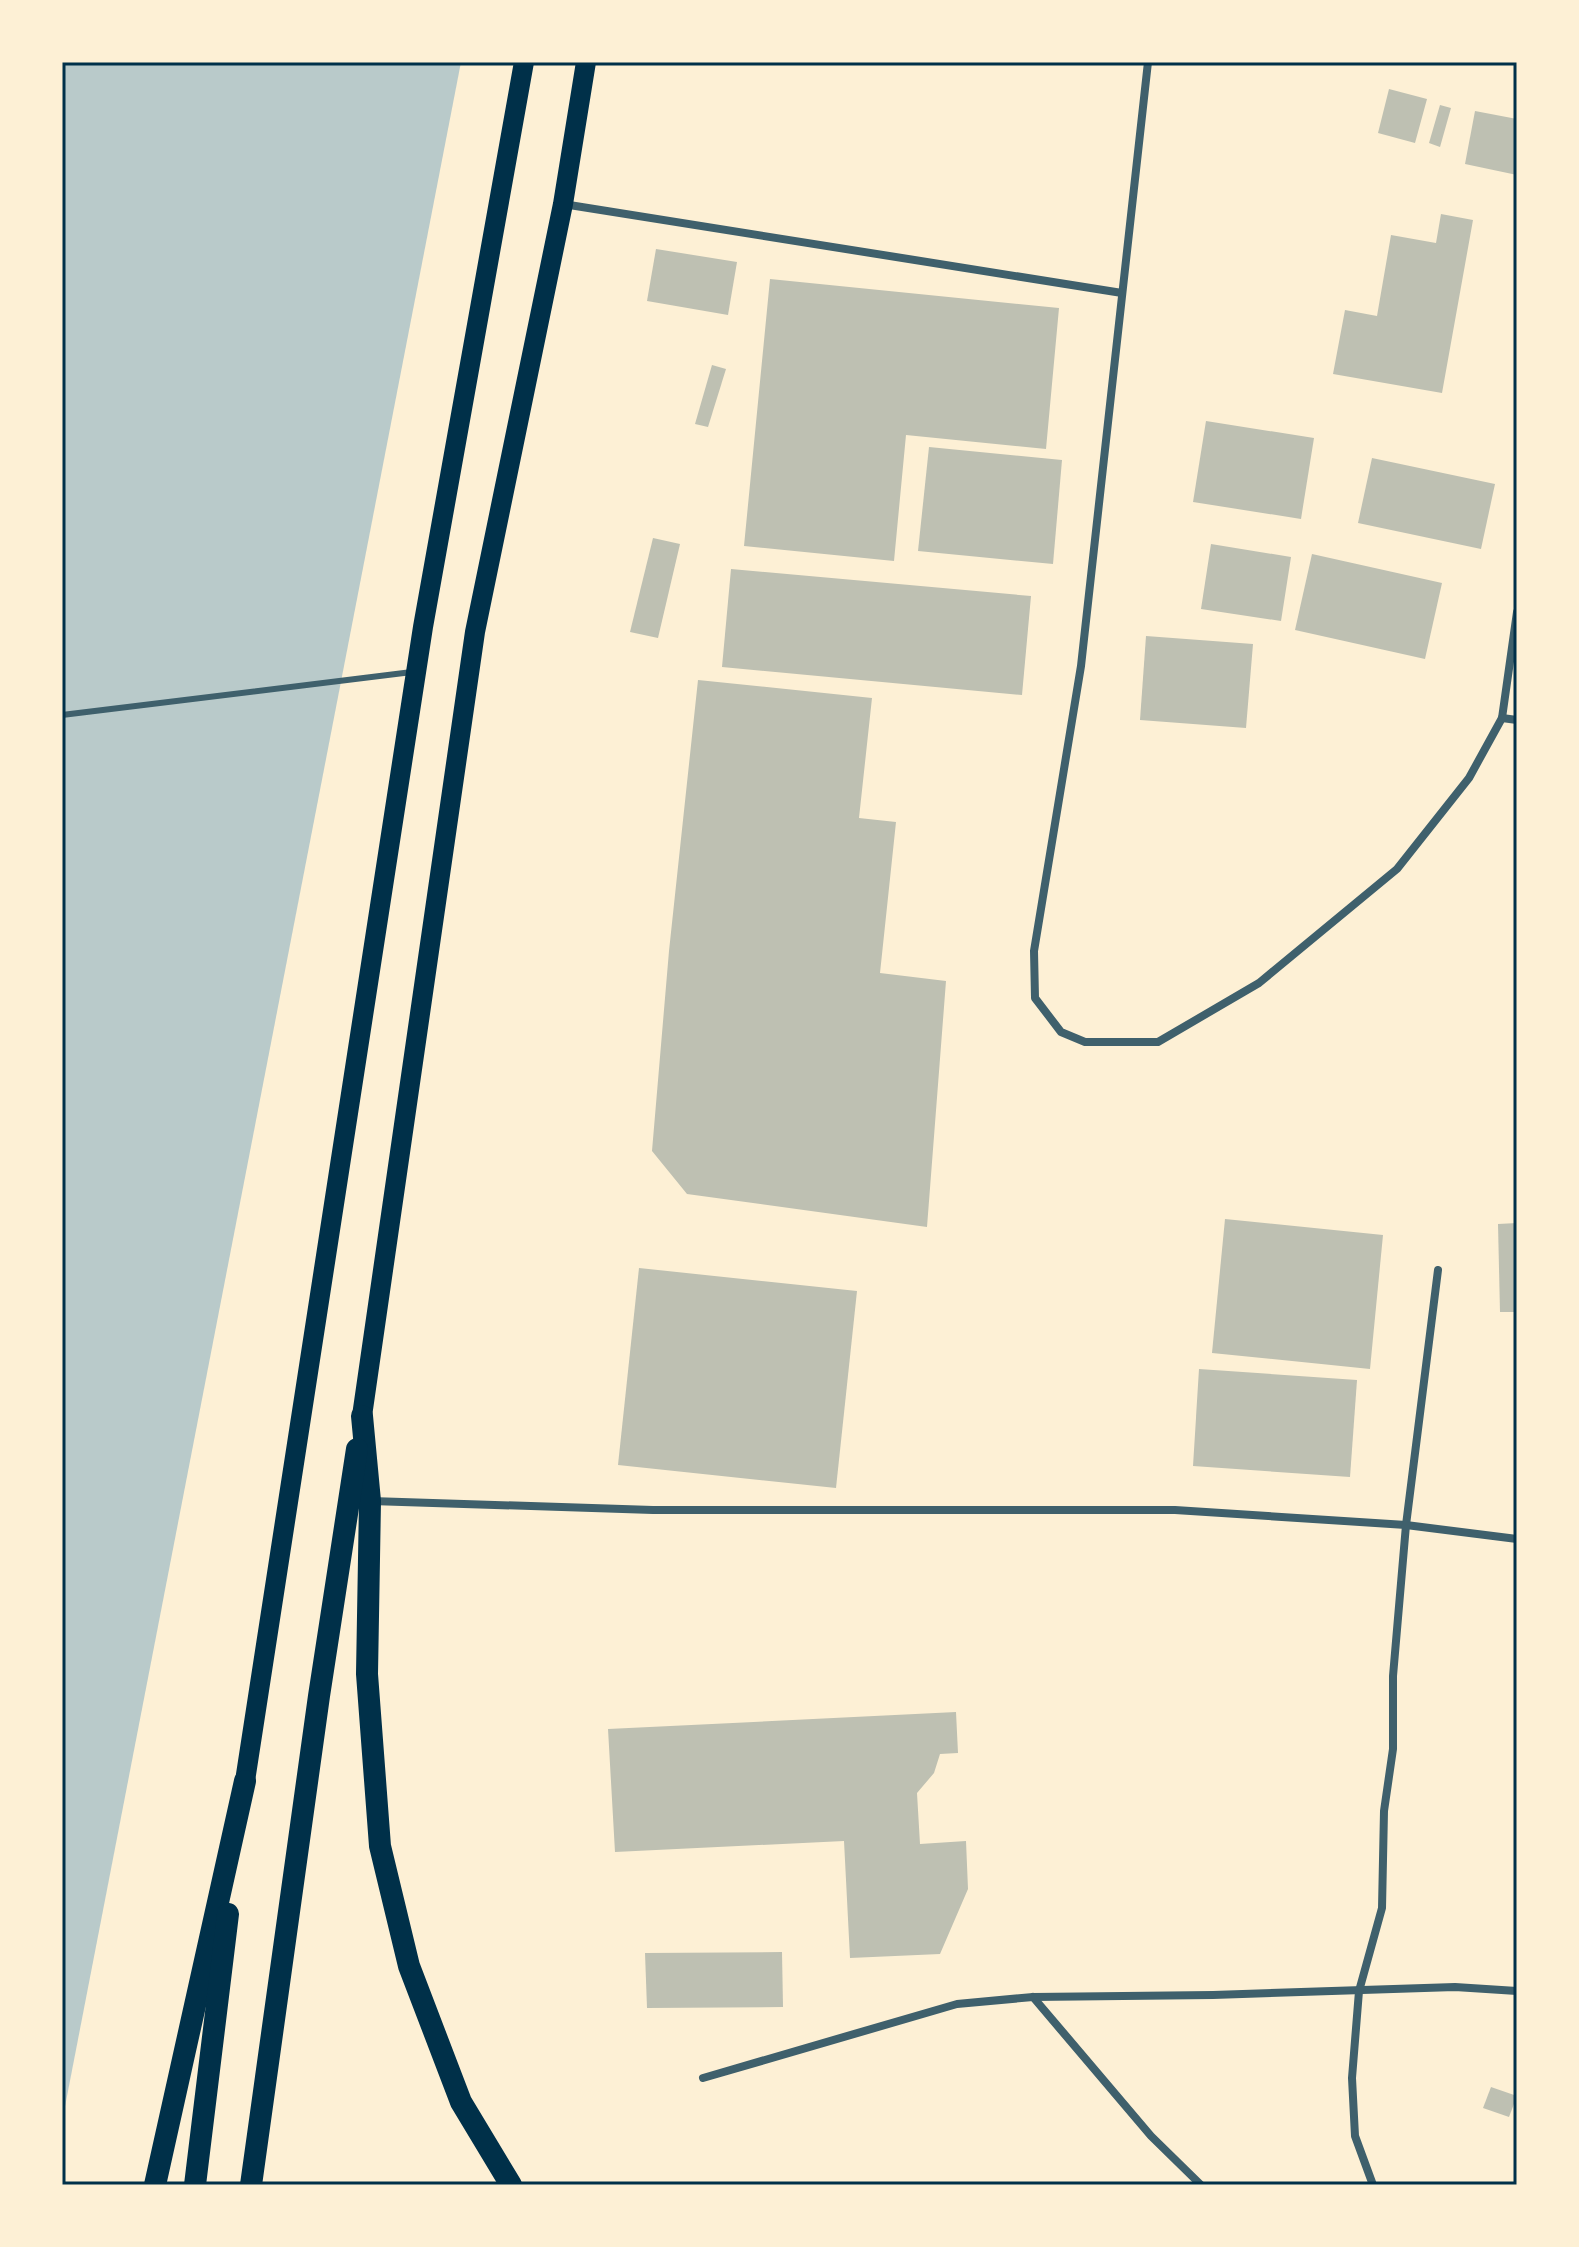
<svg xmlns="http://www.w3.org/2000/svg" width="1579" height="2247" viewBox="0 0 1579 2247" font-family="Barlow,sans-serif">
<style>
.green{fill:#b9caca}
.building{fill:#bec0b2}
.lines{fill:none;stroke-linecap:round;stroke-linejoin:round}
.service{stroke:#3f606c;stroke-width:6}
.minor{stroke:#3f606c;stroke-width:8}
.primary{stroke:#003049;stroke-width:20}
.trunk{stroke:#003049;stroke-width:22}
.neatline{fill:none;stroke:#003049;stroke-width:3}
</style>
<rect width="100%" height="100%" fill="#fdf0d5"/>
<polygon class="green" points="62,62 461,62 62,2122"/>
<g class="building">
<polygon points="1389,89 1427,99 1415,143 1378,133"/>
<polygon points="1440,105 1451,108 1440,147 1429,143"/>
<polygon points="1475,111 1517,119 1517,175 1465,164"/>
<polygon points="1441,214 1473,220 1442,393 1333,374 1345,310 1377,316 1391,235 1436,243"/>
<polygon points="656,249 737,262 728,315 647,301"/>
<polygon points="770,279 1059,308 1046,449 906,435 894,561 744,546"/>
<polygon points="712,365 726,369 708,427 695,424"/>
<polygon points="1206,421 1314,438 1301,519 1193,502"/>
<polygon points="929,447 1062,460 1053,564 918,551"/>
<polygon points="1372,458 1495,484 1481,549 1358,523"/>
<polygon points="653,538 680,544 658,638 630,632"/>
<polygon points="1211,544 1291,557 1281,621 1201,609"/>
<polygon points="1312,554 1442,583 1425,659 1295,630"/>
<polygon points="731,569 1031,596 1022,695 722,667"/>
<polygon points="1146,636 1253,644 1246,728 1140,720"/>
<polygon points="698,680 872,698 859,818 896,822 880,973 946,981 927,1227 687,1194 652,1151 669,951"/>
<polygon points="1225,1219 1383,1235 1370,1369 1212,1353"/>
<polygon points="1517,1223 1517,1312 1500,1312 1498,1224"/>
<polygon points="639,1268 857,1291 836,1488 618,1465"/>
<polygon points="1199,1369 1357,1380 1350,1477 1193,1466"/>
<polygon points="956,1712 958,1753 940,1754 934,1773 917,1793 920,1844 966,1841 968,1889 940,1954 850,1958 844,1841 615,1852 608,1729"/>
<polygon points="782,1952 783,2007 647,2008 645,1953"/>
<polygon points="1491,2087 1517,2096 1509,2117 1483,2108"/>
</g>
<g class="lines">
<polyline class="service" points="62,715 412,672"/>
<g class="minor">
<polyline points="1148,62 1081,666 1034,951 1035,998 1061,1032 1085,1042 1158,1042 1259,983 1397,869 1469,778 1502,718 1517,612"/>
<polyline points="563,204 1122,293"/>
<polyline points="1502,718 1517,720"/>
<polyline points="371,1501 653,1510 1175,1510 1406,1525 1517,1539"/>
<polyline points="1033,1997 1151,2136 1201,2185"/>
<polyline points="703,2078 957,2004 1033,1997 1213,1995 1455,1987 1517,1991"/>
<polyline points="1373,2185 1355,2136 1352,2078 1359,1991 1382,1908 1384,1811 1393,1749 1393,1676 1406,1525 1438,1270"/>
</g>
<g class="primary">
<polyline points="362,1416 475,632 563,204 586,62"/>
<polyline points="245,1781 423,627 524,62"/>
</g>
<g class="trunk">
<polyline points="362,1416 370,1501 367,1674 380,1846 409,1966 461,2102 511,2185"/>
<polyline points="155,2185 245,1781"/>
<polyline points="195,2185 228,1914"/>
<polyline points="251,2185 319,1696 357,1449"/>
</g>
</g>
<rect width="1579" height="2247" fill="none" stroke="#fdf0d5" stroke-width="128"/>
<rect x="64" y="64" width="1451" height="2119" class="neatline"/>
</svg>
